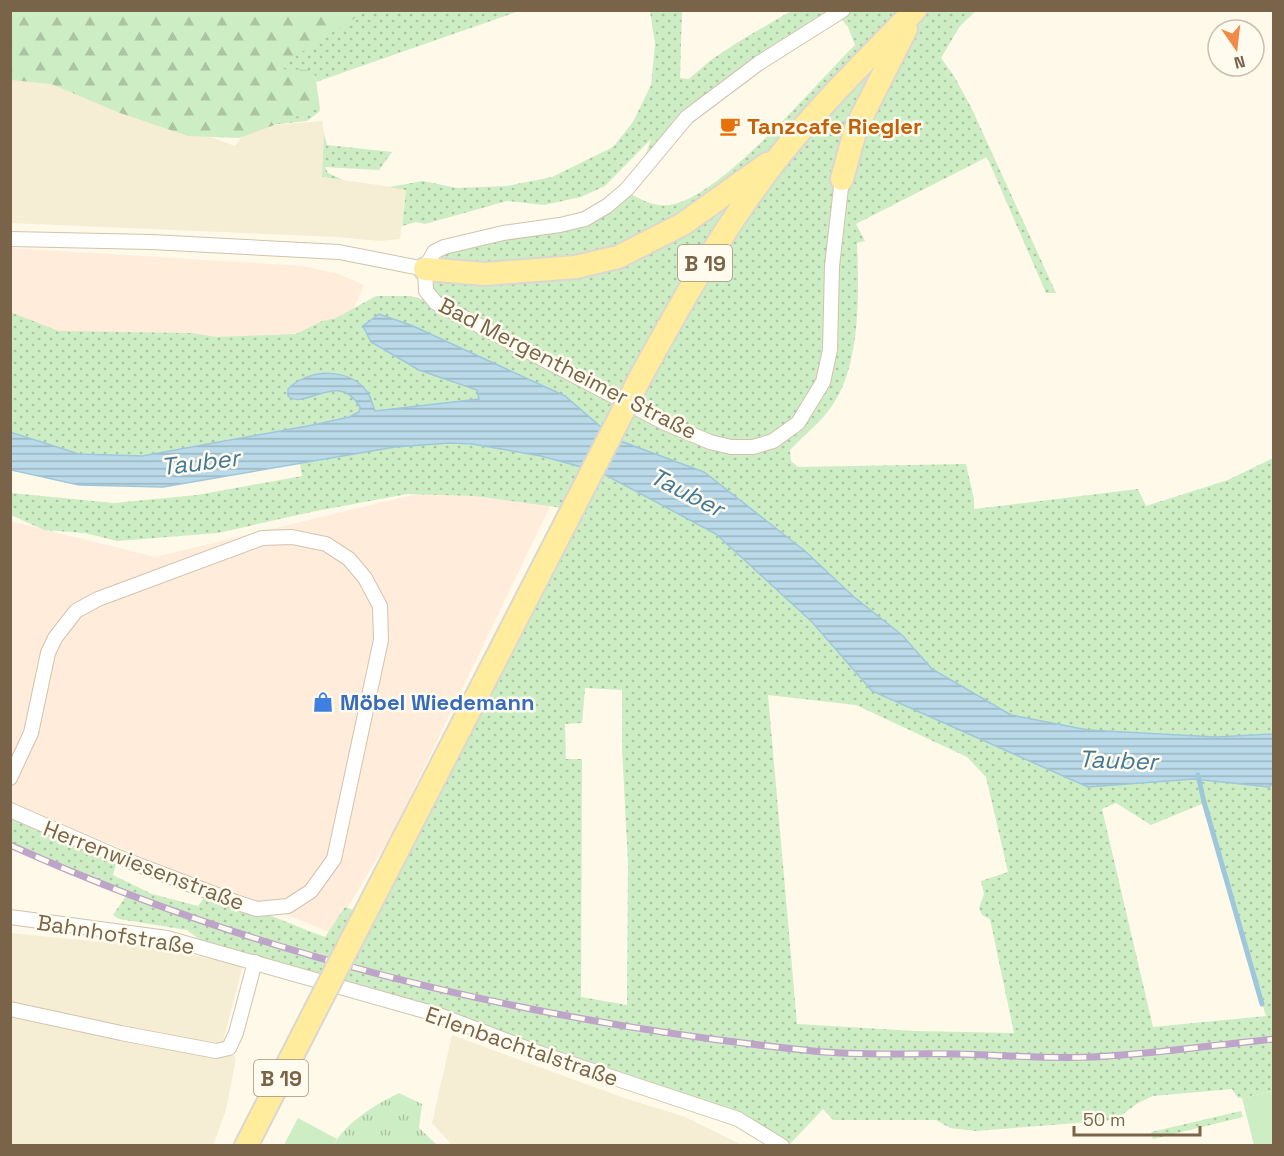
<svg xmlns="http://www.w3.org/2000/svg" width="1284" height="1156" viewBox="0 0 1284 1156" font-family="'Space Grotesk',sans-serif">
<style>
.residential{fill:#f6edd5}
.commercial{fill:#ffecdb}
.grass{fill:url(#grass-dots);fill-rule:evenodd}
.forest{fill:url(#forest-firs)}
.park{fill:url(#park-tufts)}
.pitch{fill:#cdedc4}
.water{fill:url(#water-rules);stroke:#9fc7dc;stroke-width:1.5}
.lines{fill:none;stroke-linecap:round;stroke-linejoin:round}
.stream{stroke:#9fc7dc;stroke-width:5}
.street-casing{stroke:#d1c3ac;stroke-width:16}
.primary-casing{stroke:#dcd7d0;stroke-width:26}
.street{stroke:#fff;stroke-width:14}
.primary{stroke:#ffed9d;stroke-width:22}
.rail-casing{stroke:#bfa4c9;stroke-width:7}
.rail{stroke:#fffcef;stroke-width:4.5;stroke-dasharray:14;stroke-linecap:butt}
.primary-bridge-casing{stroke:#dcd7d0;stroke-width:26;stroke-linecap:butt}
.primary-bridge{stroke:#ffed9d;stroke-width:22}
.labels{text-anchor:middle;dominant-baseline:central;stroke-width:5;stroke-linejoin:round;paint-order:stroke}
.shield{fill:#fffcef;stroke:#a2927b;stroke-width:1.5}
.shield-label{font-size:21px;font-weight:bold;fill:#7a6449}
.food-label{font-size:22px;font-weight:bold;fill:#c56008;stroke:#fffcef;text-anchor:start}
.street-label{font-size:22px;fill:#7a6449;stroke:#fffcef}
.shop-label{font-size:22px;font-weight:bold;fill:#366cbe;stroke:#fffcef;text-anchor:start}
.water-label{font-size:24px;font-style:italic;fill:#437996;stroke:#fffcef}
</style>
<defs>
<pattern id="grass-dots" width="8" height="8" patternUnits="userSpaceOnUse" patternTransform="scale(1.5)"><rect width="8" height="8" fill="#cdedc4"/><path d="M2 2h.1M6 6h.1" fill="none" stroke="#abc4a1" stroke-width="1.8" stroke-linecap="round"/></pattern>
<pattern id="forest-firs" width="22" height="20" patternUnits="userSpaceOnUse" patternTransform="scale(1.5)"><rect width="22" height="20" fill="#cdedc4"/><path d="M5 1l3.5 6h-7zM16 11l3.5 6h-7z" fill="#abc4a1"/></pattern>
<pattern id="park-tufts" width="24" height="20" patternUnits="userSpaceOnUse" patternTransform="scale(1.5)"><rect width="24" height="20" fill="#cdedc4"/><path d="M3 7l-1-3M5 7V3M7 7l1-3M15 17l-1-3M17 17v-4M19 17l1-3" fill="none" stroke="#abc4a1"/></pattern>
<pattern id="water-rules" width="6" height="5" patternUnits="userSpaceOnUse" patternTransform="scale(1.5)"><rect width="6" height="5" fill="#badae9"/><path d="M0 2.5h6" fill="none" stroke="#9cb4bf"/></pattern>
</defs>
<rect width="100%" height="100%" fill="#fef9e8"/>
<g class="residential">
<polygon points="10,77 51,84 150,115 235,146 249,127 322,121 324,133 322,177 406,189 400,239 380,241 337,237 11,223"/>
<polygon points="10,933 153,947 243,965 223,1041 236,1058 226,1110 213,1145 11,1145"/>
<polygon points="452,1035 627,1099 683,1116 742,1145 452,1145 432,1123"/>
</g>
<g class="commercial">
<polygon points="11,248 303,266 339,274 364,285 354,308 331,326 266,342 11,334"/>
<polygon points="442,488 554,498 392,834 332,933 35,814 11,802 10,521 155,557"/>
</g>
<g class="grass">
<polygon points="217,11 519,11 316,82 315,75 313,78 320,111 307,121 238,128"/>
<path d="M650,11H682L680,78L689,79L711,60L738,42L791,11H976L960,26L941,58L954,76L971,107L1056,293H1046L987,157L856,224L865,241L857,243C859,292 861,365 832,406C820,423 804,435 790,450L791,461L798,467L966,464L974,499V509L1138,489L1146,506L1228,480L1273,458V734L1216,737L1088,730L1011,715L932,669L902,635L854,597L805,551L704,472L459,410L452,402L375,411L313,425L142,456L79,454L11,432L10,312L59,331L192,333L216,337L296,334L322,321L336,318L376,296H411L435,303L426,291L434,252L560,225L631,194C643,201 656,207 670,205C722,197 815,84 855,45L848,27L838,15L687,117L638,177L651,139L605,186L581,197L544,205L507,201L425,224L416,222L402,226L406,190L389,187L423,181L457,188L507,186L552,177L613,147L633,122L651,85L655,44Z"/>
<polygon points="324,133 327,145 392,152 379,170 325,167 328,173 343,180 322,177"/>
<path d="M450,443L472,444L541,456L600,472L716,534L812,622L872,691L1088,787L1194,779L1269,787L1273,783V1091L1242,1098H1238L1232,1089L1153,1096L1138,1103L1115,1120L976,1131L950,1128L936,1120H833L823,1109L789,1145H782L738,1119L212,949L187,930L119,919L113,915L128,893L11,845V810L118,857L113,875L152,894L198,906L208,892C247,905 285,922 325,937L345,907L365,914L560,534L585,516L556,507L475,496L407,494L311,512L218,533L117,541L85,533L44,530L11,515V493L114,503L197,495L302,476L300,464L395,447ZM585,688L622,690V747L628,864L627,1005L581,997L582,759H566L565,724L582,723ZM768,695L856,705L967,757L986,777L1008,872L981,881L984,894L979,908L982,915L990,919L1014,1033L914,1031L797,1024ZM1116,803L1151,825L1204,803L1266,1016L1153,1027L1102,809Z"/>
<polygon points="1241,1111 1243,1117 1153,1139 1151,1132"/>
</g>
<polygon class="forest" points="10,11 11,10 366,11 275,69 309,70 315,75 320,108 239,138 188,136 120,113 51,84 11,80"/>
<path class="park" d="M399,1093L422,1104L419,1128L437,1145L333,1146C347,1121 375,1105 399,1093Z"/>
<g class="pitch">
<polygon points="1273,1091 1273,1145 1254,1145 1242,1098"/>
<polygon points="298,1118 337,1139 333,1145 284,1145"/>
</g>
<path class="water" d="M379,314L413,326L565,396L615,439L704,472L805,551L854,597L902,635L932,669L1011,715L1088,730L1216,737L1273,734V783L1269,787L1194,779L1088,787L872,691L812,622L716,534L600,472L541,456L472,444L450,443L395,447L163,487L79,485L11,470L10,432L79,454L142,456L313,425L349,417L359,412L360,407C338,369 306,411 288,396V389C309,368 350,367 368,393C371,398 373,406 375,411L479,399L477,390L419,370L371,342L363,326Z"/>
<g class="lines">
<polyline class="stream" points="1198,775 1204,802 1262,1004"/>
<g class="street-casing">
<g id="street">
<polyline points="842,179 832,266 830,350 823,382 798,423 773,441 753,447 731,447 710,442 665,423 436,303 426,291 425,269 434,252 444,247 503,233 560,225 585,219 607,206 627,189 687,117 759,63 843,10"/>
<polyline points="10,239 151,242 339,252 425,269"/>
<polyline points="10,778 31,733 48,653 55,638 76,611 98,599 262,538 292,537 326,544 349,559 365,578 380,606 381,640 334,859 311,891 288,906 257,909 238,903 118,857 10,810"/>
<polyline points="10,917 167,938 439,1015 539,1053 738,1119 782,1146"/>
<polyline points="10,1009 121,1033 216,1051 229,1048 236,1033 255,962"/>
</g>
</g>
<g class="primary-casing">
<g id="primary">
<polyline points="842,179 856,128 906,29"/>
<polyline points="425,269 485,274 576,267 618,257 683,224 767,164"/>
<path d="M640,378C682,301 726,223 781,154C822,103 869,57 915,10"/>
<polyline points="365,914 560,534"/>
<polyline points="246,1146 315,1011"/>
</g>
</g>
<use href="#street" class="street"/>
<use href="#primary" class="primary"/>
<g class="rail-casing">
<path id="rail" d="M10,845C263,959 538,1023 813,1051C860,1056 909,1053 956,1054C1001,1055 1047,1059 1092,1057C1153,1054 1213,1045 1274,1039"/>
</g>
<use href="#rail" class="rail"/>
<g class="primary-bridge-casing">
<g id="primary-bridge">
<polyline points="560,534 640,378"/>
<polyline points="315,1011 365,914"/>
</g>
</g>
<use href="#primary-bridge" class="primary-bridge"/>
</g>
<defs>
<g id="cafe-bare" transform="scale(1.62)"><path d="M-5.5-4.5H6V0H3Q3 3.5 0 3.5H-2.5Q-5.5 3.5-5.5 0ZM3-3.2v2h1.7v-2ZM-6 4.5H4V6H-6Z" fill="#e8710a" stroke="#fffcef" stroke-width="2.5" paint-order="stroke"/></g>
<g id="shop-bare" transform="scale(1.62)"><path d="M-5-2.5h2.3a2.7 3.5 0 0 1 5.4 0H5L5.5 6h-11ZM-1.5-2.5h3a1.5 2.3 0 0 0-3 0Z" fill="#3f7fe0" stroke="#fffcef" stroke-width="2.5" paint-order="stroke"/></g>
</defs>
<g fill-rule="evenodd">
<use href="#cafe-bare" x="730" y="126"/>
<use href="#shop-bare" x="323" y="702"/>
</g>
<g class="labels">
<g class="shield">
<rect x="678" y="245" width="54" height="36" rx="4.5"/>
<rect x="254" y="1060" width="54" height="36" rx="4.5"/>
</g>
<g class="shield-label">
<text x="705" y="263">B 19</text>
<text x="281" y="1078">B 19</text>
</g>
<g class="food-label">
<text x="747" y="126">Tanzcafe Riegler</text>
</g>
<g class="street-label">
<text transform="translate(568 368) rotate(27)">Bad Mergentheimer Straße</text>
<text transform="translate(144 865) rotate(21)">Herrenwiesenstraße</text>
<text transform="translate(116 934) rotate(9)">Bahnhofstraße</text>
<text transform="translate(522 1046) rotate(19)">Erlenbachtalstraße</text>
</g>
<g class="shop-label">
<text x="340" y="702">Möbel Wiedemann</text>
</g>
<g class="water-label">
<text transform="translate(200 462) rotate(-7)">Tauber</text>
<text transform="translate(687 492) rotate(27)">Tauber</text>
<text transform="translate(1118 760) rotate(2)">Tauber</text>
</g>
</g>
<rect width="1284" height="1156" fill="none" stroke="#7a6449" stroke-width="24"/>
<g transform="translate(1236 48) rotate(166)"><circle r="28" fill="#fffcef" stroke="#cabfad" stroke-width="1.5"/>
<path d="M0-4.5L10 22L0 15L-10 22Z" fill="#ef8b46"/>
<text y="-9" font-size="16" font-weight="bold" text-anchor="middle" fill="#7a6449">N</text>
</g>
<path d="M1074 1126v9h126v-9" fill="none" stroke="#7a6449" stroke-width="3"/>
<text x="1083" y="1126" font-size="18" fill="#7a6449" stroke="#fffcef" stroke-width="4.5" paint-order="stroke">50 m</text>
</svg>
